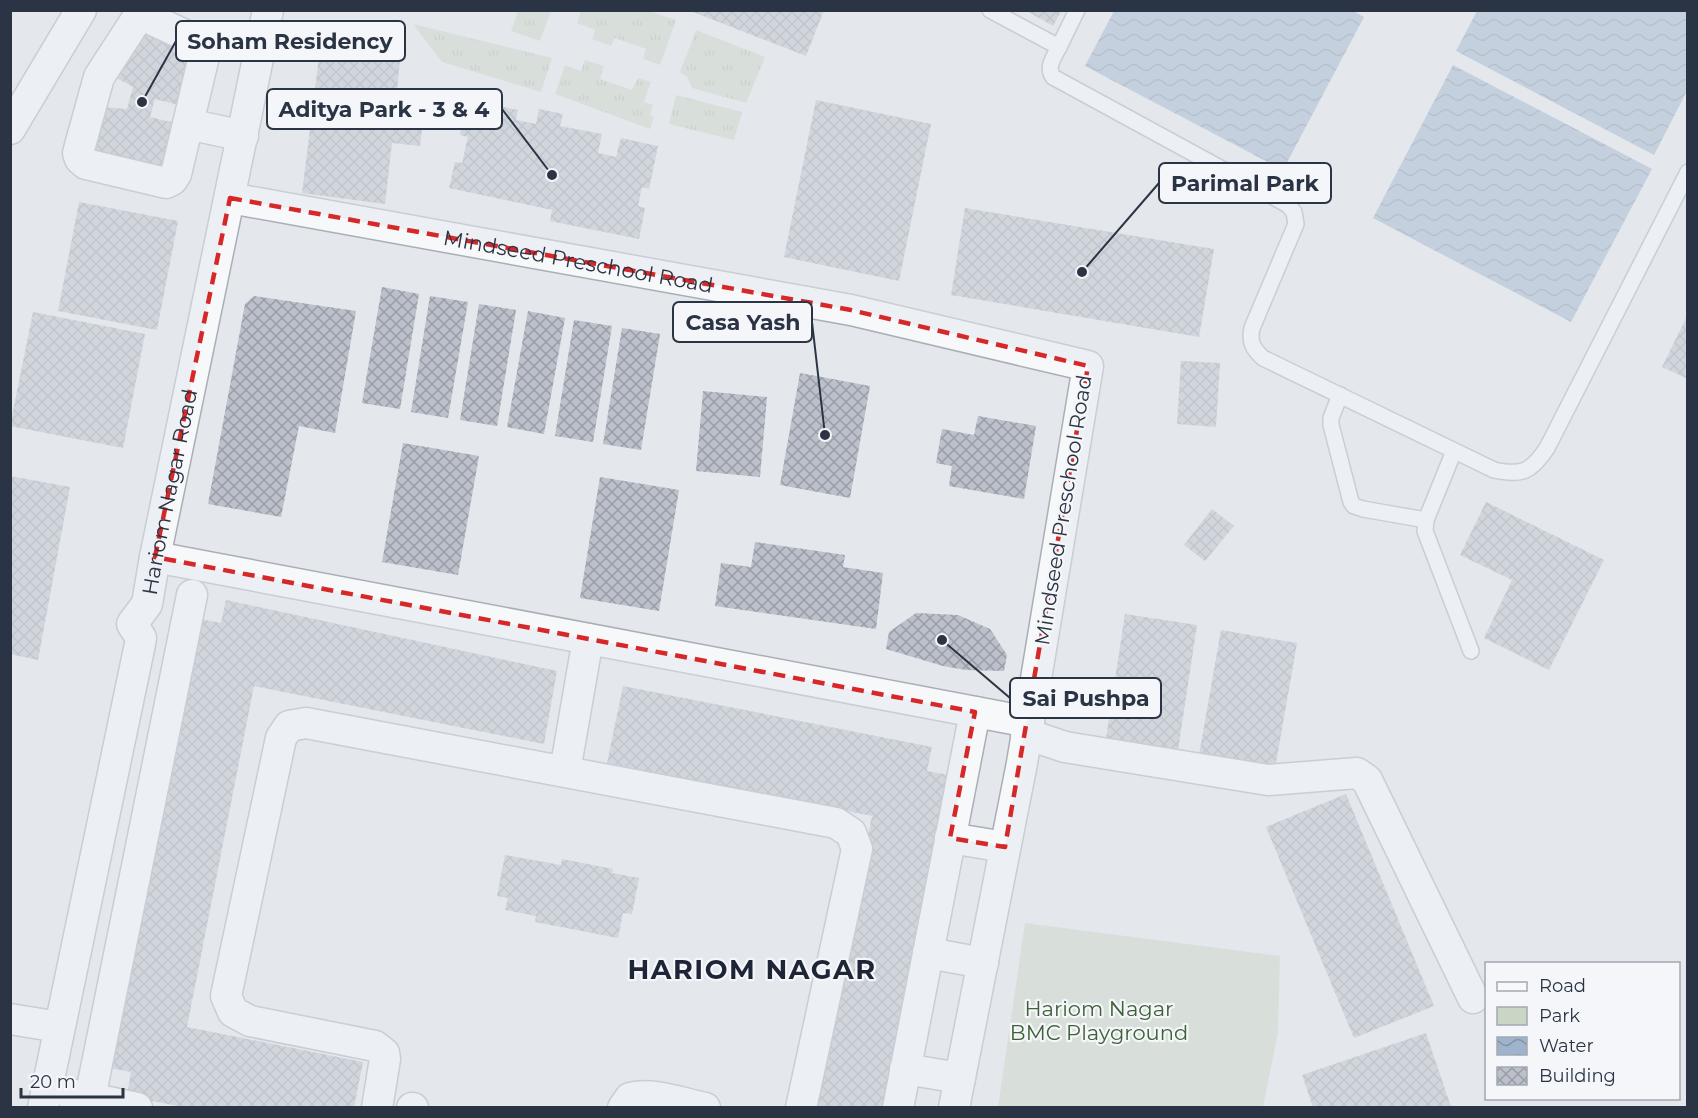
<svg xmlns="http://www.w3.org/2000/svg" width="1698" height="1118" viewBox="0 0 1698 1118" font-family="Montserrat,sans-serif">
<style>
.grass{fill:url(#grass-tufts)}
.park{fill:#c9d6c5}
.water{fill:url(#water-waves)}
.building{fill:url(#building-cross-hatch)}
.lines{fill:none;stroke-linecap:round;stroke-linejoin:round}
.service-casing{stroke:#a9aeb7;stroke-width:18}
.minor-casing{stroke:#a9aeb7;stroke-width:33}
.service{stroke:#f7f8fa;stroke-width:15}
.minor{stroke:#f7f8fa;stroke-width:30}
.marked{fill:none;stroke:#d62828;stroke-width:4.5;stroke-dasharray:12 8;stroke-linejoin:round}
.labels{text-anchor:middle;dominant-baseline:central;stroke-width:4.5;stroke-linejoin:round;paint-order:stroke}
.street-label{font-size:21px;fill:#2b3445;stroke:#f4f6f9}
.park-label{font-size:21px;fill:#3f6138;stroke:#f4f6f9}
.district-label{font-size:27px;font-weight:bold;letter-spacing:1.5px;fill:#1d2536;stroke:#f4f6f9}
.leader{fill:none;stroke:#2b3445;stroke-width:2}
.callout-dot{fill:#2b3445;stroke:#f4f6f9;stroke-width:2}
.callout{fill:#f4f6f9;stroke:#2b3445;stroke-width:2}
.callout-label{font-size:22px;text-anchor:middle;font-weight:bold;fill:#2b3445}
</style>
<defs>
<pattern id="grass-tufts" width="24" height="20" patternUnits="userSpaceOnUse" patternTransform="scale(1.5)"><rect width="24" height="20" fill="#c9d6c5"/><path d="M3 7l-1-3M5 7V3M7 7l1-3M15 17l-1-3M17 17v-4M19 17l1-3" fill="none" stroke="#adb8ab"/></pattern>
<pattern id="water-waves" width="16" height="10" patternUnits="userSpaceOnUse" patternTransform="scale(1.5)"><rect width="16" height="10" fill="#9fb4cc"/><path d="M0 5q4-4 8 0t8 0" fill="none" stroke="#8293a7"/></pattern>
<pattern id="building-cross-hatch" width="8" height="8" patternUnits="userSpaceOnUse" patternTransform="scale(1.5)"><rect width="8" height="8" fill="#bbc0ca"/><path d="M0 0l8 8M0 8l8-8" fill="none" stroke="#989da6"/></pattern>
</defs>
<rect width="100%" height="100%" fill="#e4e7ec"/>
<g class="grass">
<polygon points="518,11 551,11 540,41 511,31"/>
<polygon points="581,11 649,11 676,20 660,65 643,59 646,49 615,38 611,46 592,39 595,30 577,23"/>
<polygon points="413,24 552,58 541,92 442,62"/>
<polygon points="696,30 765,57 746,103 692,88 687,77 680,72"/>
<polygon points="585,60 604,66 600,79 632,90 638,78 651,82 644,102 653,105 650,116 654,117 650,129 555,94 565,65 581,71"/>
<polygon points="676,95 742,112 734,140 669,124"/>
</g>
<polygon class="park" points="1025,923 1280,956 1278,1033 1263,1107 998,1107"/>
<g class="water">
<polygon points="1351,10 1364,17 1283,170 1085,66 1114,11"/>
<polygon points="1477,11 1687,11 1687,91 1654,155 1456,51"/>
<polygon points="1453,65 1652,169 1571,322 1373,218"/>
</g>
<g class="building">
<polygon points="688,10 824,10 806,56"/>
<polygon points="1025,10 1062,10 1053,26"/>
<polygon points="145,24 193,48 179,105 155,99 150,117 175,123 162,175 86,159 101,107 127,109 133,87 113,76"/>
<polygon points="320,49 400,60 397,90 426,94 420,146 392,143 385,204 302,193"/>
<polygon points="816,100 931,124 899,281 784,257"/>
<polygon points="479,102 518,110 516,120 536,124 539,109 563,114 560,126 602,134 598,153 616,157 621,138 658,146 649,189 642,187 638,206 645,208 639,239 550,221 552,210 449,188 455,162 462,163 468,137 460,135 465,107 478,109"/>
<polygon points="79,202 178,221 157,330 58,311"/>
<polygon points="965,208 1214,249 1199,337 951,295"/>
<polygon points="382,287 419,294 400,409 362,403"/>
<polygon points="254,296 356,311 335,433 299,426 281,517 208,504 245,304"/>
<polygon points="430,296 468,302 448,418 411,412"/>
<polygon points="479,304 516,310 497,426 460,420"/>
<polygon points="528,311 565,318 544,434 507,427"/>
<polygon points="33,312 145,334 123,448 10,426"/>
<polygon points="1688,314 1688,379 1662,367"/>
<polygon points="574,320 612,326 593,442 555,436"/>
<polygon points="622,328 660,334 641,450 603,444"/>
<polygon points="1181,361 1220,363 1216,427 1177,424"/>
<polygon points="800,373 870,386 850,498 780,485"/>
<polygon points="703,391 767,397 760,477 696,471"/>
<polygon points="978,416 1036,426 1024,499 949,486 952,466 936,463 942,429 974,435"/>
<polygon points="403,443 479,456 458,575 382,562"/>
<polygon points="10,476 70,487 38,660 10,654"/>
<polygon points="600,477 679,490 659,611 580,598"/>
<polygon points="1486,502 1604,560 1549,670 1484,638 1512,580 1460,555"/>
<polygon points="1212,509 1234,526 1205,561 1184,545"/>
<polygon points="755,542 845,555 843,567 883,573 876,629 715,606 721,563 751,567"/>
<polygon points="226,600 557,671 544,744 254,686 187,1027 363,1062 354,1107 183,1107 127,1096 131,1072 105,1067 194,618 221,623"/>
<polygon points="916,613 958,615 990,629 1007,655 1004,671 966,670 943,666 886,649 889,632"/>
<polygon points="1125,614 1197,625 1178,750 1106,739"/>
<polygon points="1221,630 1297,643 1275,769 1199,755"/>
<polygon points="623,686 932,747 927,771 954,776 888,1107 815,1107 872,816 607,763"/>
<polygon points="1346,794 1434,1006 1354,1038 1266,827"/>
<polygon points="505,855 561,865 562,859 613,869 612,873 639,878 632,914 623,913 618,938 535,922 536,916 505,910 508,898 497,896"/>
<polygon points="1426,1033 1451,1107 1313,1107 1302,1075"/>
</g>
<g class="lines">
<g class="service-casing">
<g id="service">
<polyline points="990,10 1059,47 1077,10"/>
<path d="M1059,47C1054,57 1046,67 1053,77L1288,205L1294,212L1296,224L1252,328C1249,342 1253,349 1263,358L1494,470C1522,476 1531,472 1547,448L1688,172"/>
<polyline points="1340,395 1331,418 1331,425 1351,502 1354,506 1363,509 1426,520"/>
<polyline points="1454,451 1426,520 1425,531 1471,651"/>
</g>
</g>
<g class="minor-casing">
<g id="minor">
<polygon points="144,16 202,43 206,48 176,174 172,180 166,183 86,164 80,159 78,153 99,77 138,17"/>
<polyline points="188,124 243,136"/>
<polyline points="10,129 81,10"/>
<path id="s1" d="M230,198L851,310L1088,366L1022,763L954,1108"/>
<polyline points="155,557 1029,722"/>
<polyline points="1026,734 1065,747 1268,780 1357,773 1367,780 1473,998"/>
<polyline points="565,771 588,639"/>
<polyline points="950,838 1005,847"/>
<polyline points="928,953 983,963"/>
<polyline points="10,1019 59,1027"/>
<polyline points="905,1069 960,1078"/>
<polyline points="70,1094 137,1108"/>
<polyline points="90,1098 192,595"/>
<path id="s2" d="M43,1108L140,644L141,638L132,624L147,604L155,557L268,10"/>
<polyline points="377,1108 385,1059 384,1053 375,1046 250,1021 233,1012 226,996 281,738 289,726 306,723 836,823 851,833 857,849 801,1108"/>
<polyline points="412,1108 413,1108"/>
<path d="M623,1108L630,1098C654,1092 681,1103 705,1108"/>
<polyline points="898,1108 975,712"/>
</g>
</g>
<use href="#service" class="service"/>
<use href="#minor" class="minor"/>
</g>
<path d="M0 0H1698V1118H0ZM230,198L851,310L1088,366L1005,847L950,838L975,712L155,557Z" fill="#e4e7ec" fill-opacity=".55" fill-rule="evenodd"/>
<path class="marked" d="M230,198L851,310L1088,366L1005,847L950,838L975,712L155,557Z"/>
<g class="labels">
<g class="street-label">
<text stroke="none"><textPath href="#s1" startOffset="354">Mindseed Preschool Road</textPath></text>
<text stroke="none"><textPath href="#s2" startOffset="636">Hariom Nagar Road</textPath></text>
<text transform="translate(1063 510) rotate(-81)">Mindseed Preschool Road</text>
</g>
<g class="park-label">
<text x="1099" y="1008">Hariom Nagar<tspan x="1099" dy="24">BMC Playground</tspan></text>
</g>
<g class="district-label">
<text x="752" y="969">HARIOM NAGAR</text>
</g>
</g>
<path class="leader" d="M142 102L176 41M552 175L502 109M1082 272L1159 183M825 435L812 322M942 640L1010 698"/>
<g class="callout-dot">
<circle cx="142" cy="102" r="6"/>
<circle cx="552" cy="175" r="6"/>
<circle cx="1082" cy="272" r="6"/>
<circle cx="825" cy="435" r="6"/>
<circle cx="942" cy="640" r="6"/>
</g>
<g class="callout">
<rect x="176" y="21" width="229" height="40" rx="6"/>
<rect x="267" y="89" width="235" height="40" rx="6"/>
<rect x="1159" y="163" width="172" height="40" rx="6"/>
<rect x="673" y="302" width="139" height="40" rx="6"/>
<rect x="1010" y="678" width="151" height="40" rx="6"/>
</g>
<g class="callout-label">
<text x="290" y="49">Soham Residency</text>
<text x="384" y="117">Aditya Park - 3 &amp; 4</text>
<text x="1245" y="191">Parimal Park</text>
<text x="743" y="330">Casa Yash</text>
<text x="1086" y="706">Sai Pushpa</text>
</g>
<rect width="1698" height="1118" fill="none" stroke="#2b3445" stroke-width="24"/>
<rect x="1485" y="962" width="195" height="138" fill="#f4f6f9" stroke="#a4a8b1" stroke-width="1.5"/>
<rect x="1497" y="982" width="30" height="9" fill="#f7f8fa" stroke="#a4a8b1" stroke-width="1.5"/>
<text x="1539" y="992" font-size="18" fill="#2b3445">Road</text>
<rect x="1497" y="1007" width="30" height="18" fill="#c9d6c5" stroke="#a4a8b1" stroke-width="1.5"/>
<text x="1539" y="1022" font-size="18" fill="#2b3445">Park</text>
<rect x="1497" y="1037" width="30" height="18" fill="url(#water-waves)" stroke="#a4a8b1" stroke-width="1.5"/>
<text x="1539" y="1052" font-size="18" fill="#2b3445">Water</text>
<rect x="1497" y="1067" width="30" height="18" fill="url(#building-cross-hatch)" stroke="#a4a8b1" stroke-width="1.5"/>
<text x="1539" y="1082" font-size="18" fill="#2b3445">Building</text>
<path d="M21 1088v9h102v-9" fill="none" stroke="#2b3445" stroke-width="3"/>
<text x="30" y="1088" font-size="18" fill="#2b3445" stroke="#f4f6f9" stroke-width="4.5" paint-order="stroke">20 m</text>
</svg>
